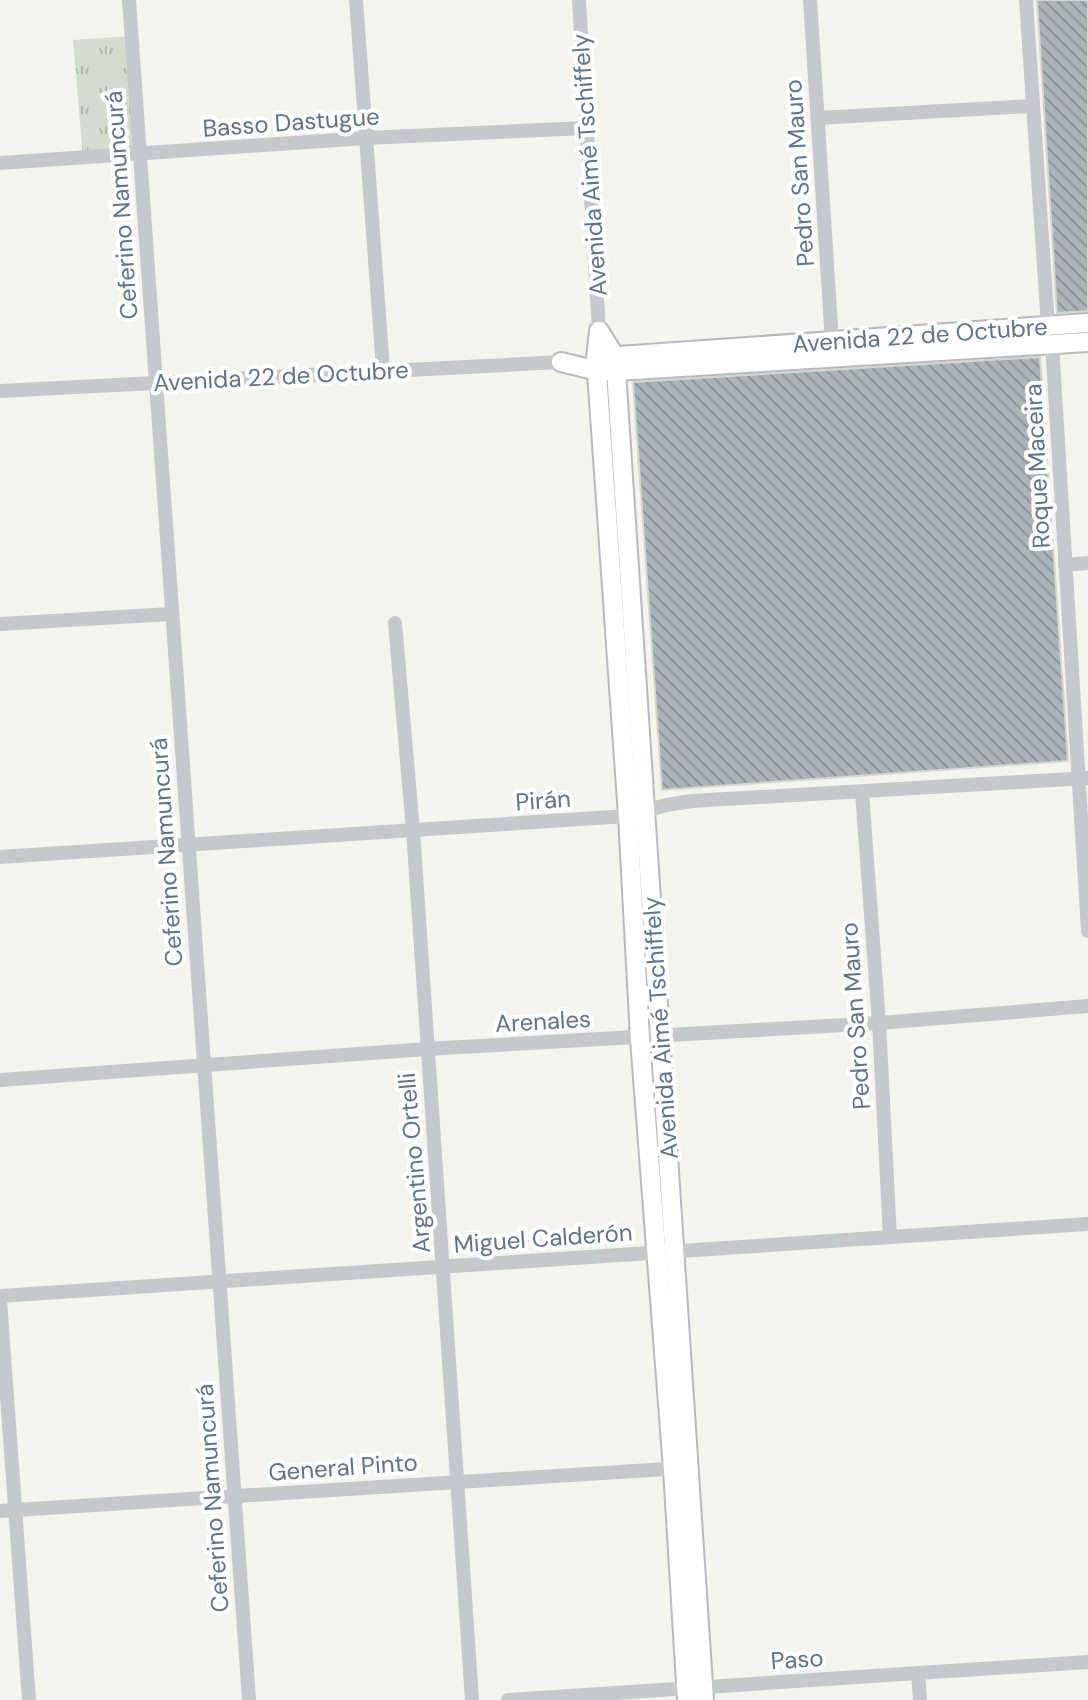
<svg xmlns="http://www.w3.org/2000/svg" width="1088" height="1700" viewBox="0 0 1088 1700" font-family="'DM Sans',sans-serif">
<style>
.grass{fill:url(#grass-tufts)}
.building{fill:url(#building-back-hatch);stroke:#d5d5d2;stroke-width:2}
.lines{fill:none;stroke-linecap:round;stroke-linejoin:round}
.major-casing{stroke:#b6babe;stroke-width:22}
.minor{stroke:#c6c9cc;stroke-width:14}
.major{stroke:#fff;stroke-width:18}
.labels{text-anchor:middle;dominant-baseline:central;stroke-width:8;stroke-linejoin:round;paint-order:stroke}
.street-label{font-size:24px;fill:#607483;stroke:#fff}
</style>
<defs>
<pattern id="grass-tufts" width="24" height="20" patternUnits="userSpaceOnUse" patternTransform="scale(2)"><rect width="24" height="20" fill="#d4dcd0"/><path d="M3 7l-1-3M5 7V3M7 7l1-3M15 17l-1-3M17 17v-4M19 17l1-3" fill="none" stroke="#afb7ae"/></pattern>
<pattern id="building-back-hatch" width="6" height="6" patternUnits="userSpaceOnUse" patternTransform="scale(2)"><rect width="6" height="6" fill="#abb4b8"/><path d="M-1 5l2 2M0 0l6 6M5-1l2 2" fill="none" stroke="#8f979b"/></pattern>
</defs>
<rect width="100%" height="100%" fill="#f4f4ef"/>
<polygon class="grass" points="131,36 139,146 83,157 73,40"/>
<g class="building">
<polygon points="1037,0 1088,0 1088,311 1057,313"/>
<polygon points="1040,357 1068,761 662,790 633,382"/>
</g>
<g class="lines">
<g class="major-casing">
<g id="major">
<polyline points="599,331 615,356 616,371 704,1700"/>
<polyline points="599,331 596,358 628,816 640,1039 673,1469 687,1700"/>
<polyline points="604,357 1088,323"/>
<polyline points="561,362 598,371 616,371 1088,342"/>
</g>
</g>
<g class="minor">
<polyline points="129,0 249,1700"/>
<polyline points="356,0 383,369"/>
<polyline points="579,0 599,331"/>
<polyline points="810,0 832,342"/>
<polyline points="1026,0 1048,326 1052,344 1088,931"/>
<polyline points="818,118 1032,106"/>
<polyline points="0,163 366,138 586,128"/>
<polyline points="0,391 561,362"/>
<polyline points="1065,565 1088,563"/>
<polyline points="395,623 413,830 472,1700"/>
<polyline points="0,624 171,614"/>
<polyline points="862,792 879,1023 890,1237"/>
<polyline points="0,857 628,816 666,805 692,801 1088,778"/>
<polyline points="0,1080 427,1049 879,1023 1088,1006"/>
<polyline points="0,1296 1088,1224"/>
<polyline points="0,1300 29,1700"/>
<polyline points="0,1511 682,1468"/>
<polyline points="918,1673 920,1700"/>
<polyline points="508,1700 1088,1662"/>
</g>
<use href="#major" class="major"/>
</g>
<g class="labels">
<g class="street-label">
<text transform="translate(291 122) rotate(-4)">Basso Dastugue</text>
<text transform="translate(589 165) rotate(-94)">Avenida Aimé Tschiffely</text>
<text transform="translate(799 173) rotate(-94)">Pedro San Mauro</text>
<text transform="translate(121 205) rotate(-94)">Ceferino Namuncurá</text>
<text transform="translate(920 335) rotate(-4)">Avenida 22 de Octubre</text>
<text transform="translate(281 376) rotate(-3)">Avenida 22 de Octubre</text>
<text transform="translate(1037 466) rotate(-93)">Roque Maceira</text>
<text transform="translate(543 800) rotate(-4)">Pirán</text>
<text transform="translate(166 852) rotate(-94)">Ceferino Namuncurá</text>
<text transform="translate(855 1016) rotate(-94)">Pedro San Mauro</text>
<text transform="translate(543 1021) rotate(-3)">Arenales</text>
<text transform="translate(660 1028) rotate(-94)">Avenida Aimé Tschiffely</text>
<text transform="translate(414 1163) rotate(-95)">Argentino Ortelli</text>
<text transform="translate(543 1238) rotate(-4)">Miguel Calderón</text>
<text transform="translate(343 1467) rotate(-4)">General Pinto</text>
<text transform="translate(212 1498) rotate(-94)">Ceferino Namuncurá</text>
<text transform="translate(797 1659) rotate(-4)">Paso</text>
</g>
</g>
</svg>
